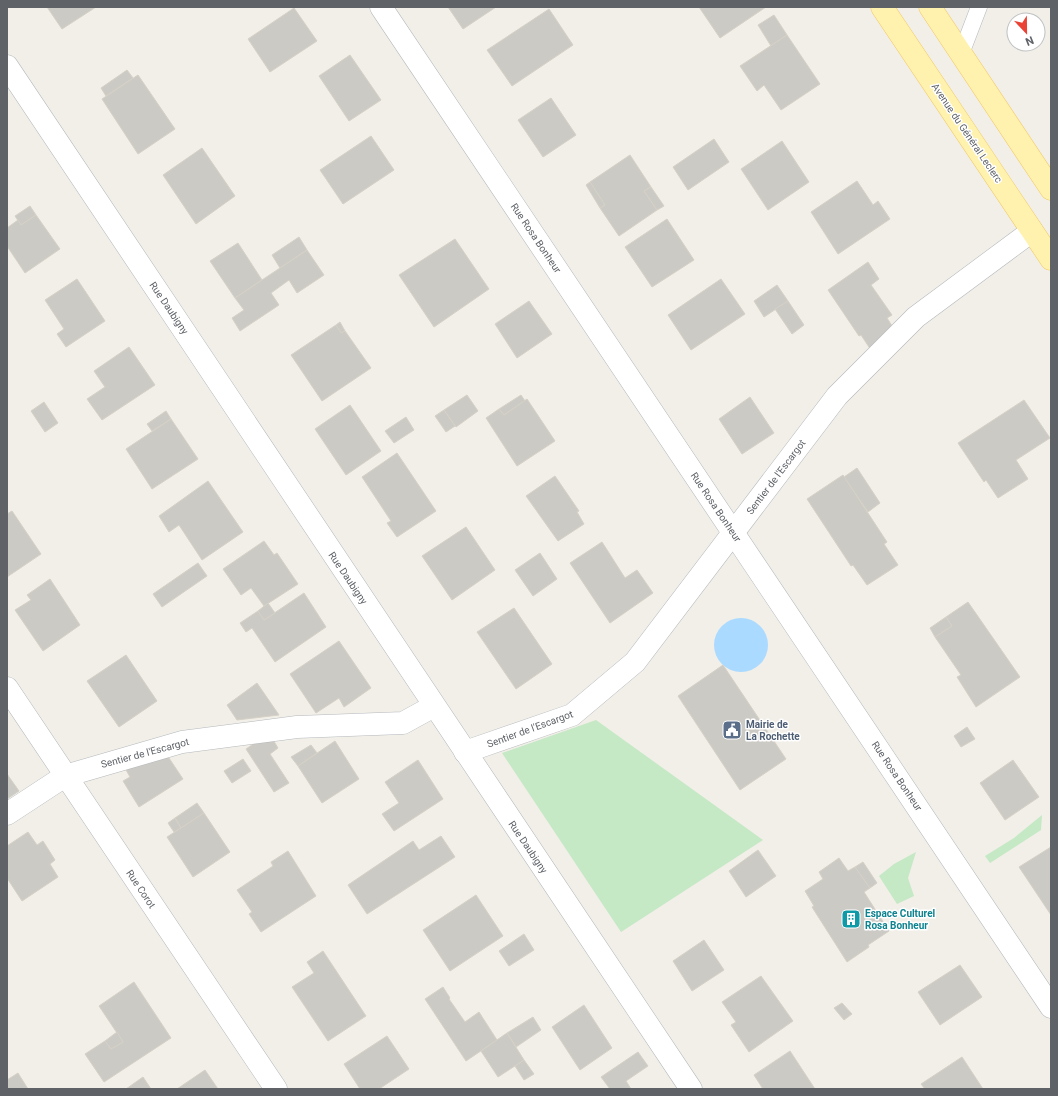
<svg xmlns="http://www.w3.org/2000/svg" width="1058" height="1096" viewBox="0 0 1058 1096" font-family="Roboto,sans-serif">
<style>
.green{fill:#c5e8c5}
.water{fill:#aadaff}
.building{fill:#cccac5;stroke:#d6d1c6}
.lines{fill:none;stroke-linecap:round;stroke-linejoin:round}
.service-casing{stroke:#b5b8bc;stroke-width:17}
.pedestrian-casing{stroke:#b5b8bc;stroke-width:23}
.minor-casing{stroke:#b5b8bc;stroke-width:23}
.primary-casing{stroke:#f2c960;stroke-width:23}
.service{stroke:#fff;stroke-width:16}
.pedestrian{stroke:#fff;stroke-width:22}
.minor{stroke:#fff;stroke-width:22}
.primary{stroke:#fff2af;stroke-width:22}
.labels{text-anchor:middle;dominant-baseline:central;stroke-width:3;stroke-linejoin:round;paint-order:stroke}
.street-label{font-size:10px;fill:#5f6368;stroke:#fff}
.service-label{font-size:10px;font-weight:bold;fill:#4e5e75;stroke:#fff;text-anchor:start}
.culture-label{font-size:10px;font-weight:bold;fill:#0d838f;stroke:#fff;text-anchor:start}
</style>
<rect width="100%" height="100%" fill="#f1efe8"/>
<g class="green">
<polygon points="596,720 763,840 621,932 502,753"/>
<polygon points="1042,815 1041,830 990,863 985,856 1014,838"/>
<polygon points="916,852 908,878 914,896 897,904 879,876 894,864"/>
</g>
<circle class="water" cx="741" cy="645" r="27"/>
<g class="building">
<polygon points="47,7 96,7 62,29"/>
<polygon points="448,7 496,7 463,29"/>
<polygon points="699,7 766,7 720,38"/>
<polygon points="294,8 317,41 270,72 248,39"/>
<polygon points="549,9 573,45 512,86 487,50"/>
<polygon points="774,15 787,35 771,46 758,25"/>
<polygon points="787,35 820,84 781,110 764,85 757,91 740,66"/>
<polygon points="350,55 381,100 349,121 319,76"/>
<polygon points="127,70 133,78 106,96 101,88"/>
<polygon points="138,75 175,129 138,154 102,99"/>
<polygon points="551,98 576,135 543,157 518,120"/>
<polygon points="371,136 394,170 343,204 320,170"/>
<polygon points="714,139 729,162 688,190 673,167"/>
<polygon points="782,141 809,182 768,210 741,169"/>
<polygon points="202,148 235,196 196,224 163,175"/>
<polygon points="630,155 651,187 644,191 657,210 619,236 600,208 605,205 590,182"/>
<polygon points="857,181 873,205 878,201 890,219 838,254 811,212"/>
<polygon points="590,182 605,205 600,208 586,185"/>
<polygon points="651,187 664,206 657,210 644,191"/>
<polygon points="30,206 36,215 21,225 15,216"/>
<polygon points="36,215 60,249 25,273 7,246 7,228 18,220 21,225"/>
<polygon points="667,219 694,260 652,287 625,247"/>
<polygon points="299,237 307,250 280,268 272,255"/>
<polygon points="455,239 489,289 434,327 399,275"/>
<polygon points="238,243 262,280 235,298 210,261"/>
<polygon points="307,250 324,275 297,293 289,280 271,293 279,305 240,331 232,318 244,310 235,298"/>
<polygon points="868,262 879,279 871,285 892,315 887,318 894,329 871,350 861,335 859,336 828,290"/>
<polygon points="77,279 105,321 66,347 57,334 64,329 45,300"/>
<polygon points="721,279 745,314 691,350 668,315"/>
<polygon points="777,285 788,301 764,317 754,301"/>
<polygon points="529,301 552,334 517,358 495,324"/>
<polygon points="788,301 804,325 792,334 775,309"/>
<polygon points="340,322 345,331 341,333 336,325"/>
<polygon points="336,325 341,333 345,331 371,368 322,401 291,355"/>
<polygon points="129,347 155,385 102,420 87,399 105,387 94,371"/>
<polygon points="467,395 478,411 456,427 444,410"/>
<polygon points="521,395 525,401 504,415 499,409"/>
<polygon points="750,397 774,433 742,454 719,419"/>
<polygon points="527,399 555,441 517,466 486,418 499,409 504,415"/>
<polygon points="1024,400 1050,438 1016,460 1028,479 998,498 986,480 984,482 958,443"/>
<polygon points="44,402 58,423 45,432 31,411"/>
<polygon points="350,405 381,451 346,475 315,429"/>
<polygon points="444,410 455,426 446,432 435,416"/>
<polygon points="166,411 171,419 152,431 147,424"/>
<polygon points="406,417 414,430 394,443 385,431"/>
<polygon points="171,419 198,459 152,489 126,449"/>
<polygon points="397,453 436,511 397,537 387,523 391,521 362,477"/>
<polygon points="857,468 880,503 868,512 844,477"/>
<polygon points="843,475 887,542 884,544 898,565 867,585 853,565 851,566 807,499"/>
<polygon points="555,476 579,511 577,512 584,524 558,541 526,496"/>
<polygon points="208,481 243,532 202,560 179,525 169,532 159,516"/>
<polygon points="12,511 41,554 7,577 7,514"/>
<polygon points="466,527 495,570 452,600 422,556"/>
<polygon points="264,541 274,555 277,553 298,584 264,606 251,588 241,595 223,569"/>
<polygon points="602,542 625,578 637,570 653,593 610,623 570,563"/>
<polygon points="540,553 557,579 533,596 515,570"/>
<polygon points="198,563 207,576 162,607 153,594"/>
<polygon points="50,579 80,625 43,651 15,610 31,600 27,595"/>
<polygon points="304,593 326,627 275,662 252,628 246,632 240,623 258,611 264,620"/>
<polygon points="968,602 1020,677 976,707 957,677 961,675 935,637 952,626 946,617"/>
<polygon points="268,603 275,613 264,620 258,611"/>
<polygon points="514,608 552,664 516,689 477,632"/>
<polygon points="946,617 952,626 935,637 930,628"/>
<polygon points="339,641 371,688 344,707 339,698 316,713 290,674"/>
<polygon points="126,655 157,701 119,727 87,681"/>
<polygon points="723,665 786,759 740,790 678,696"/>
<polygon points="257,683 279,715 237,720 227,705"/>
<polygon points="967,727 975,739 961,747 954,736"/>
<polygon points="270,735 278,748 270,754 289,783 274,792 246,749 265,736"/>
<polygon points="335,741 359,779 322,803 298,766"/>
<polygon points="311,745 317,753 298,766 291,757"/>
<polygon points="167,755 183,779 139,807 123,781 130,777 125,768"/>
<polygon points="243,759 251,771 232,783 224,771"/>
<polygon points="418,760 443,799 394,831 382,814 399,803 385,782"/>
<polygon points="1013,760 1039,797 1005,820 980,783"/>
<polygon points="7,774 19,791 7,799"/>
<polygon points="197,803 204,813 181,828 175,818"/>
<polygon points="204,813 230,852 193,877 167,837"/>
<polygon points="175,818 181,828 174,832 168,823"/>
<polygon points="28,832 37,845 43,841 55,860 50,864 58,877 22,901 7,878 7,846"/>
<polygon points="441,836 455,857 367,914 348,885 413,841 419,850"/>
<polygon points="1051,847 1051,915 1019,867"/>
<polygon points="758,850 776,876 746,897 729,871"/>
<polygon points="288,851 316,896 261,932 249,914 252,912 237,890 273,866 271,862"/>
<polygon points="839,858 848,871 855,867 870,888 864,892 889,931 868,945 869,947 847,962 812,907 814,906 805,891 823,879 819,872"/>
<polygon points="863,862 877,883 870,888 855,867"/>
<polygon points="476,895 503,936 450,971 423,930"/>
<polygon points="524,934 534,950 509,966 499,951"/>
<polygon points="704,940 724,970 692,991 673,961"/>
<polygon points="323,951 366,1016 328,1041 292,987 314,973 307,962"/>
<polygon points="960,965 982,997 940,1025 918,992"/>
<polygon points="761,976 793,1021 749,1052 731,1025 736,1022 722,1002"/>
<polygon points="134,982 171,1038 104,1082 85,1054 105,1041 111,1049 123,1042 99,1006"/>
<polygon points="443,987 450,998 449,999 465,1022 479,1012 497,1040 466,1061 425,999"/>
<polygon points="842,1003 852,1014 844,1020 834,1008"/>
<polygon points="584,1005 612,1048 580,1070 552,1027"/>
<polygon points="533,1017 541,1030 516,1047 507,1033"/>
<polygon points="117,1032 123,1042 111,1049 105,1041"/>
<polygon points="507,1033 524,1060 498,1077 481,1051"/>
<polygon points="387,1036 409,1069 379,1089 360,1089 344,1064"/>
<polygon points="790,1051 815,1089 763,1089 754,1075"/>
<polygon points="638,1052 648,1066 626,1081 631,1089 610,1089 601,1077"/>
<polygon points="962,1057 983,1089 925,1089 921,1084"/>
<polygon points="524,1060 534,1074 524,1080 515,1066"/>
<polygon points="205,1070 218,1089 177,1089"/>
<polygon points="18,1073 28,1089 7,1089 7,1080"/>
<polygon points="143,1077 151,1089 126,1089"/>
</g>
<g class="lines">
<g class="service-casing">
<polyline id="service" points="961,54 979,7"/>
</g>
<g class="pedestrian-casing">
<g id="pedestrian">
<polyline points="465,752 572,715 635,662 837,396 916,317 1032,231"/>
<polyline points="7,814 65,776 182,742 297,727 403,723 434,706"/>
</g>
</g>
<g class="minor-casing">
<g id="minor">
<polyline points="381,7 1051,1007"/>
<polyline points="7,66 691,1089"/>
<polyline points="7,688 276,1089"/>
</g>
</g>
<g class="primary-casing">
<g id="primary">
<polyline points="882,7 1051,259"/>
<polyline points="930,7 1051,189"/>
</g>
</g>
<use href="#service" class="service"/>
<use href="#pedestrian" class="pedestrian"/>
<use href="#minor" class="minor"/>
<use href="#primary" class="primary"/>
</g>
<defs>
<g id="civic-square" transform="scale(1)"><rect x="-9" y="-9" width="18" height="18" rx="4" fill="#5c6f8a" stroke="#fff"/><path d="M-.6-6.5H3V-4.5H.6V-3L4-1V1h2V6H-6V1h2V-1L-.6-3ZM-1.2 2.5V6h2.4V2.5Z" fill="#fff"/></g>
<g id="building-square" transform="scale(1)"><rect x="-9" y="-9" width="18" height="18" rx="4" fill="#0f9aa8" stroke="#fff"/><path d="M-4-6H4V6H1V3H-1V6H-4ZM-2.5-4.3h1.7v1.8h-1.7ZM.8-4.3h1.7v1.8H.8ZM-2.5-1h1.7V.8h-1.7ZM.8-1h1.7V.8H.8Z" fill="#fff"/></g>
</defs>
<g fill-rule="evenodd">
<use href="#civic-square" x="732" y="730"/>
<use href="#building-square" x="851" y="919"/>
</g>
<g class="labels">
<g class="street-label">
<text transform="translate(967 133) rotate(56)">Avenue du Général Leclerc</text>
<text transform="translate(536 238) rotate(56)">Rue Rosa Bonheur</text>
<text transform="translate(169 308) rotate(56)">Rue Daubigny</text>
<text transform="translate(776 477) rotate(-53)">Sentier de l'Escargot</text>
<text transform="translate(716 507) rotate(56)">Rue Rosa Bonheur</text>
<text transform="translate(348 578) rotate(56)">Rue Daubigny</text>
<text transform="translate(530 729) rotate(-20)">Sentier de l'Escargot</text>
<text transform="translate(145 753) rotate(-15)">Sentier de l'Escargot</text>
<text transform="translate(897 776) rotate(56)">Rue Rosa Bonheur</text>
<text transform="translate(528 847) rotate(56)">Rue Daubigny</text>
<text transform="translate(141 889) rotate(56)">Rue Corot</text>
</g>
<g class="service-label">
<text x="746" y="724">Mairie de<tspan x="746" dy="12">La Rochette</tspan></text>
</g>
<g class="culture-label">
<text x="865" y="913">Espace Culturel<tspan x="865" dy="12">Rosa Bonheur</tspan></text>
</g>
</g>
<rect width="1058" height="1096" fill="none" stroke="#5f6368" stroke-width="16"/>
<g transform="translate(1026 32) rotate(158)"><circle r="19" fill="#ffffff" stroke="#bfc1c3"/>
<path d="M0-3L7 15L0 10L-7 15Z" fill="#ea4335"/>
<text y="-6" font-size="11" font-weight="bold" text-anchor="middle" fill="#5f6368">N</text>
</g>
</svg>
